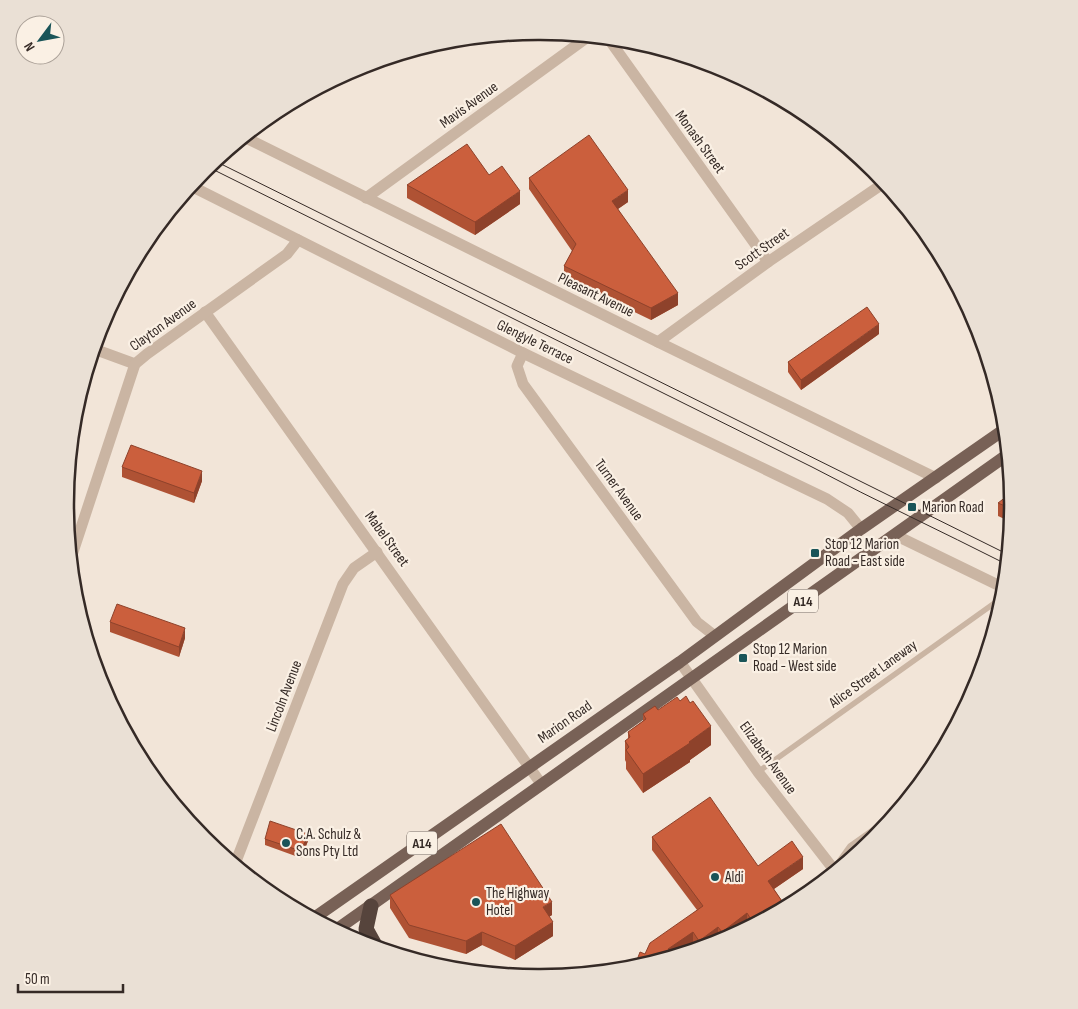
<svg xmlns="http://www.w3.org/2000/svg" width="1078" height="1009" viewBox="0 0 1078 1009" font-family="'Sofia Sans Condensed',sans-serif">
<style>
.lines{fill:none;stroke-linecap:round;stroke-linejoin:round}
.lane{stroke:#cab5a3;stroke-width:5.5}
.street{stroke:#cab5a3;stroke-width:11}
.primary{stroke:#786156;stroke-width:12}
.highway{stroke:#56443c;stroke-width:15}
.tram{stroke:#352a26;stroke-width:1}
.wall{fill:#af5234}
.shaded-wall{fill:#8e422b}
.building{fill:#cb5f3d;stroke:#8e422b}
.poi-dot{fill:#1a5458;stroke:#faf0e4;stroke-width:2}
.labels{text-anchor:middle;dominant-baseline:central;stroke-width:4.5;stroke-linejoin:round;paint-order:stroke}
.shield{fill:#faf0e4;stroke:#70655f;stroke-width:1}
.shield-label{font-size:14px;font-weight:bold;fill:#352a26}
.street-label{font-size:15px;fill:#352a26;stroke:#faf0e4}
.poi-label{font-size:15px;fill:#352a26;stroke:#faf0e4;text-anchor:start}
.rim{fill:none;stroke:#352a26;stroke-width:2.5}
</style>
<rect width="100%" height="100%" fill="#f2e5d8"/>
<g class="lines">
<polyline class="lane" points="758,772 1003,597"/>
<g class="street">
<polyline points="608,38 768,262"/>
<polyline points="244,137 658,342 936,478"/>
<polyline points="191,186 523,353 827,499 848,513 861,529"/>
<polyline points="366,198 589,36"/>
<polyline points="205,312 542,785"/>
<polyline points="658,342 768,262 884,183"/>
<polyline points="94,349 135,364"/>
<polyline points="523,353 517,366 523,384 697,622 715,636"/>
<polyline points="895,535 1004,588"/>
<polyline points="71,558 135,364 147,354 287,254 298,240"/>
<polyline points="680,662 758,772 835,871"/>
<polyline points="235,864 343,584 354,568 377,552"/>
<polyline points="837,869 852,848 886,824"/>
</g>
<g class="primary">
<polyline points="314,918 680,662 861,529 1005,429"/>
<polyline points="336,930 1007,455"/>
</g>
<g class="highway">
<polyline points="371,906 366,929 376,947"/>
<polyline points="356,941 366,944"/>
</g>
<g class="tram">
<polyline points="215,161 1007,554"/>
<path d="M208,167L812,467C876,501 941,531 1006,564"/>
</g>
</g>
<g class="wall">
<polygon points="489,175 520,204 475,235 407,198 407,185"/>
<polygon points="529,178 628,202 618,209 678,305 651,320 564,278 564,266 572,251 529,189"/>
<polygon points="879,334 801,390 788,372 788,362"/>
<polygon points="122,467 202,481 194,503 122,477"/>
<polygon points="998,503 1012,505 1011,522 998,516"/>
<polygon points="110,622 185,638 179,657 110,632"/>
<polygon points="658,710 711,745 690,760 690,762 643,793 626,769 626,762 625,760 625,741 628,739 628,732 643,721 643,714"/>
<polygon points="652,837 758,866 803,869 774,889 784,904 802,898 748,927 747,925 738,932 720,942 718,940 712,944 696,949 693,945 679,954 634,968 645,954 697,910 652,850"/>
<polygon points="265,839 308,841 301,858 265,845"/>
<polygon points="390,895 552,915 549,917 553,936 515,960 482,945 466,954 409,938 390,908"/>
</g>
<g class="shaded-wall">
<polygon points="628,190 628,202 612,213 612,201"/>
<polygon points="520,191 520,204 475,235 475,222"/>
<polygon points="678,293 678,305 651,320 651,308"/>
<polygon points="879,324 879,334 801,390 801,380"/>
<polygon points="202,471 202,481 194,503 194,493"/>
<polygon points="185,628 185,638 179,657 179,647"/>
<polygon points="711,726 711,745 690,760 690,762 643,793 643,774"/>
<polygon points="308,834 308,841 301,858 301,851"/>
<polygon points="803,857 803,869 768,893 768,881"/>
<polygon points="552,902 552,915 543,920 543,907"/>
<polygon points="747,913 747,925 738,932 722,941 722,932"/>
<polygon points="553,922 553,936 515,960 515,946"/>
<polygon points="718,927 718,940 712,944 699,948 699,941"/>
<polygon points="482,932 482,945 466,954 466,941"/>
<polygon points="693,932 693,945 679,954 668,958 668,949"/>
</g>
<g class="building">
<polygon points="589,135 628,190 612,201 678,293 651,308 564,266 576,244 529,178"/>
<polygon points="467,144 489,175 502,166 520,191 475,222 407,185"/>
<polygon points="867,307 879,324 801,380 788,362"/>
<polygon points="131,445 202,471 194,493 122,467"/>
<polygon points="1011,493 1012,505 1012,509 998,503"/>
<polygon points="117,604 185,628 179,647 110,622"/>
<polygon points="686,696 690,703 693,701 711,726 689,742 690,743 643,774 626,750 629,747 625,741 630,737 628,732 646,719 643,714 655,706 658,710 677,697 680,701"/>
<polygon points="710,797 758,866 792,841 803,857 768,881 784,904 821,879 822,881 802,898 754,924 747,913 722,932 718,927 699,941 693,932 668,949 678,954 634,968 640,952 645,954 650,943 703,906 652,837"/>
<polygon points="270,821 308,834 301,851 265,839"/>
<polygon points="501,824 552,902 543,907 553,922 515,946 482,932 466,941 409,925 390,895"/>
</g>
<g class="poi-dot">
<rect x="907" y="502" width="10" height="10" rx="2.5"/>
<rect x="810" y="548" width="10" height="10" rx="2.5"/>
<rect x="738" y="653" width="10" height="10" rx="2.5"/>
<circle cx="286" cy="843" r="5"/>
<circle cx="715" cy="877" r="5"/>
<circle cx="476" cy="902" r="5"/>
</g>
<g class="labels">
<g class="shield">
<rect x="788" y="589.5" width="30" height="23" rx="4"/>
<rect x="407" y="831.5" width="30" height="23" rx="4"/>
</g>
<g class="shield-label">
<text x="803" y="601">A14</text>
<text x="422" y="843">A14</text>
</g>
<g class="street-label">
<text transform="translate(469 105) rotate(-36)">Mavis Avenue</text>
<text transform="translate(700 142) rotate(54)">Monash Street</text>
<text transform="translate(762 249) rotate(-35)">Scott Street</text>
<text transform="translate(596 295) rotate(26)">Pleasant Avenue</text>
<text transform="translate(163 325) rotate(-36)">Clayton Avenue</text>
<text transform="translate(535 342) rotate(26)">Glengyle Terrace</text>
<text transform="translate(619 490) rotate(54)">Turner Avenue</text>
<text transform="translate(387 539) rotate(54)">Mabel Street</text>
<text transform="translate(873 674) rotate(-36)">Alice Street Laneway</text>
<text transform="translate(284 696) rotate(-69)">Lincoln Avenue</text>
<text transform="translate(565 722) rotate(-35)">Marion Road</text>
<text transform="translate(768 758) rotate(54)">Elizabeth Avenue</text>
</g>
<g class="poi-label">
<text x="922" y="507">Marion Road</text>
<text x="825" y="544">Stop 12 Marion<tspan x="825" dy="17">Road - East side</tspan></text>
<text x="753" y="649">Stop 12 Marion<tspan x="753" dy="17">Road - West side</tspan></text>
<text x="296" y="834">C.A. Schulz &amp;<tspan x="296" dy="17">Sons Pty Ltd</tspan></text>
<text x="725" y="877">Aldi</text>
<text x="486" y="893">The Highway<tspan x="486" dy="17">Hotel</tspan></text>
</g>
</g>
<path d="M0 0H1078V1009H0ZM538 40H540A464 464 0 0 1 1004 504V505A464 464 0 0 1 540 969H538A464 464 0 0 1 74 505V504A464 464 0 0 1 538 40Z" fill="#eae0d5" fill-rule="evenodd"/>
<path class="rim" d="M538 40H540A464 464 0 0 1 1004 504V505A464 464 0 0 1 540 969H538A464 464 0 0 1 74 505V504A464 464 0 0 1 538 40Z"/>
<g transform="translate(40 40) rotate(238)"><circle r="24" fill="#faf0e4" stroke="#aba198"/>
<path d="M0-4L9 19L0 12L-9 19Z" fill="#1a5458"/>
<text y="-8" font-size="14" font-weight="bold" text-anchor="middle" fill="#352a26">N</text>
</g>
<path d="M18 984v8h105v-8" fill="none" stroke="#352a26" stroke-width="2.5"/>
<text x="25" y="984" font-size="15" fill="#352a26" stroke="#faf0e4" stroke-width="4" paint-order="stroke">50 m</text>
</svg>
